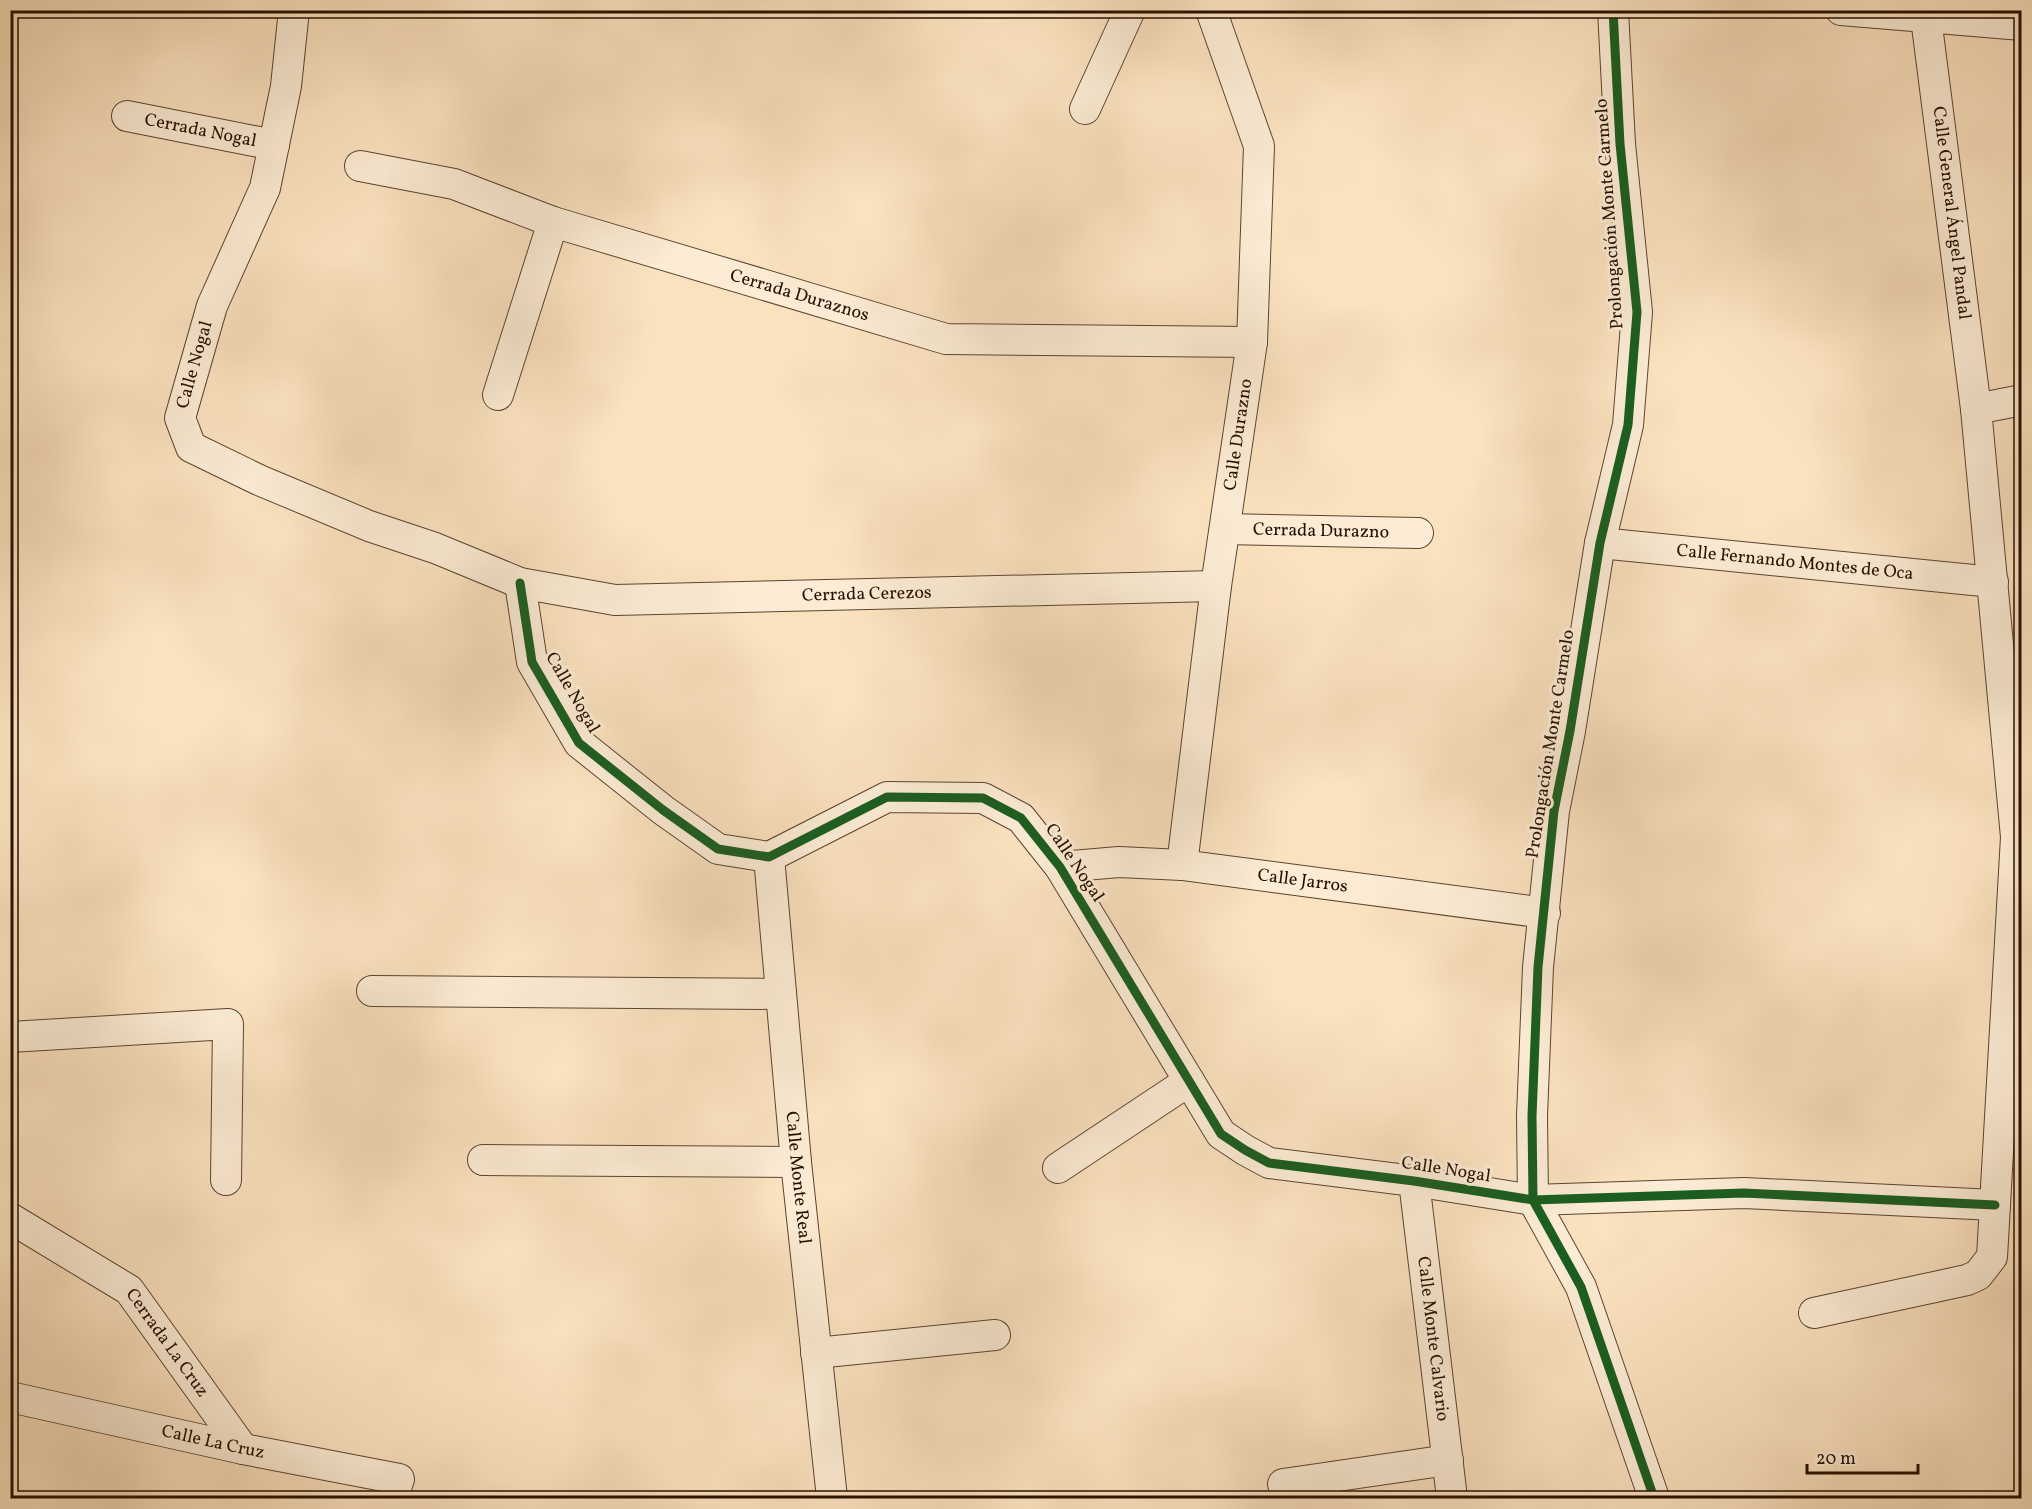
<svg xmlns="http://www.w3.org/2000/svg" width="2032" height="1509" viewBox="0 0 2032 1509" font-family="Vollkorn,serif">
<style>
.lines{fill:none;stroke-linecap:round;stroke-linejoin:round}
.minor-casing{stroke:#5c4430;stroke-width:32}
.minor{stroke:#fcecd5;stroke-width:30}
.cycleway-casing{stroke:#fcecd5;stroke-width:13}
.cycleway{stroke:#1b5e20;stroke-width:9}
.labels{text-anchor:middle;dominant-baseline:central;stroke-width:6;stroke-linejoin:round;paint-order:stroke}
.street-label{font-size:18px;fill:#271000;stroke:#fcecd5}
</style>
<rect width="100%" height="100%" fill="#fbe2bf"/>
<filter id="stains"><feTurbulence type="fractalNoise" baseFrequency=".00333" numOctaves="4"/><feColorMatrix values="0 0 0 0 .2 0 0 0 0 .09 0 0 0 0 .02 0 0 0 .5 -.17"/></filter>
<radialGradient id="worn" r=".72"><stop offset=".6" stop-color="#630" stop-opacity="0"/><stop offset="1" stop-color="#630" stop-opacity=".3"/></radialGradient>
<g class="lines">
<g class="minor-casing">
<g id="minor">
<path id="s1" d="M294,10L286,86L265,188L212,306L180,418L191,447L259,480L369,526L435,548L520,583L615,600L1216,586"/>
<polyline points="1613,10 1620,144 1637,312 1628,425 1600,543 1570,731 1554,811 1538,967 1532,1116 1533,1200 1581,1287 1654,1498"/>
<polyline points="1841,10 2022,25"/>
<polyline points="1085,109 1130,10"/>
<path id="s2" d="M127,116L274,145"/>
<path id="s3" d="M360,166L454,184L553,222L946,339L1252,342"/>
<polyline points="498,395 553,222"/>
<polyline points="1976,409 2022,400"/>
<path id="s4" d="M1225,529L1418,533"/>
<path id="s5" d="M1600,543L1993,582"/>
<polyline points="520,583 532,662 579,743 663,810 718,849 769,857 887,797 983,798 1021,818 1060,867 1221,1134 1245,1150 1269,1163 1414,1181 1533,1200 1744,1193 1995,1205"/>
<path id="s6" d="M769,857L796,1162L832,1498"/>
<path id="s7" d="M1182,865L1216,586L1252,342L1259,146L1211,10"/>
<path id="s8" d="M1060,867L1119,862L1182,865L1545,913"/>
<polyline points="372,991 781,994"/>
<polyline points="10,1037 228,1024 226,1180"/>
<polyline points="483,1160 796,1162"/>
<polyline points="1058,1168 1189,1081"/>
<path id="s9" d="M1414,1181L1452,1498"/>
<path id="s10" d="M10,1218L129,1290L243,1449"/>
<polyline points="1814,1313 1967,1280 1978,1275 1992,1257 2016,837 1976,409 1926,18"/>
<polyline points="816,1353 995,1335"/>
<path id="s11" d="M10,1397L243,1449L399,1479L393,1498"/>
<polyline points="1283,1484 1448,1460"/>
</g>
</g>
<use href="#minor" class="minor"/>
<g class="cycleway-casing">
<g id="cycleway">
<polyline points="1613,10 1620,144 1637,312 1628,425 1600,543 1570,731 1554,811 1538,967 1532,1116 1533,1200 1581,1287 1654,1498"/>
<polyline points="520,583 532,662 579,743 663,810 718,849 769,857 887,797 983,798 1021,818 1060,867 1221,1134 1245,1150 1269,1163 1414,1181 1533,1200 1744,1193 1995,1205"/>
</g>
</g>
<use href="#cycleway" class="cycleway"/>
</g>
<g class="labels">
<g class="street-label">
<text stroke="none"><textPath href="#s2" startOffset="75">Cerrada Nogal</textPath></text>
<text transform="translate(1951 213) rotate(83)">Calle General Ángel Pandal</text>
<text transform="translate(1610 214) rotate(-94)">Prolongación Monte Carmelo</text>
<text stroke="none"><textPath href="#s3" startOffset="459">Cerrada Duraznos</textPath></text>
<text transform="translate(195 365) rotate(-74)">Calle Nogal</text>
<text stroke="none"><textPath href="#s7" startOffset="434">Calle Durazno</textPath></text>
<text stroke="none"><textPath href="#s4" startOffset="96">Cerrada Durazno</textPath></text>
<text stroke="none"><textPath href="#s5" startOffset="196">Calle Fernando Montes de Oca</textPath></text>
<text stroke="none"><textPath href="#s1" startOffset="1162">Cerrada Cerezos</textPath></text>
<text transform="translate(572 693) rotate(60)">Calle Nogal</text>
<text transform="translate(1551 744) rotate(-81)">Prolongación Monte Carmelo</text>
<text transform="translate(1074 863) rotate(56)">Calle Nogal</text>
<text stroke="none"><textPath href="#s8" startOffset="244">Calle Jarros</textPath></text>
<text transform="translate(1446 1170) rotate(9)">Calle Nogal</text>
<text stroke="none"><textPath href="#s6" startOffset="322">Calle Monte Real</textPath></text>
<text stroke="none"><textPath href="#s9" startOffset="159">Calle Monte Calvario</textPath></text>
<text stroke="none"><textPath href="#s10" startOffset="204">Cerrada La Cruz</textPath></text>
<text stroke="none"><textPath href="#s11" startOffset="208">Calle La Cruz</textPath></text>
</g>
</g>
<rect width="2032" height="1509" fill="none" stroke="#fbe2bf" stroke-width="36"/>
<rect x="12" y="12" width="2008" height="1485" fill="none" stroke="#271000" stroke-width="3"/>
<rect x="18" y="18" width="1996" height="1473" fill="none" stroke="#271000" stroke-width="1.5"/>
<path d="M1807 1464v9h111v-9" fill="none" stroke="#271000" stroke-width="3"/>
<text x="1816" y="1464" font-size="18" fill="#271000" stroke="#fcecd5" stroke-width="4.5" paint-order="stroke">20 m</text>
<rect width="100%" height="100%" filter="url(#stains)"/>
<rect width="100%" height="100%" fill="url(#worn)"/>
</svg>
